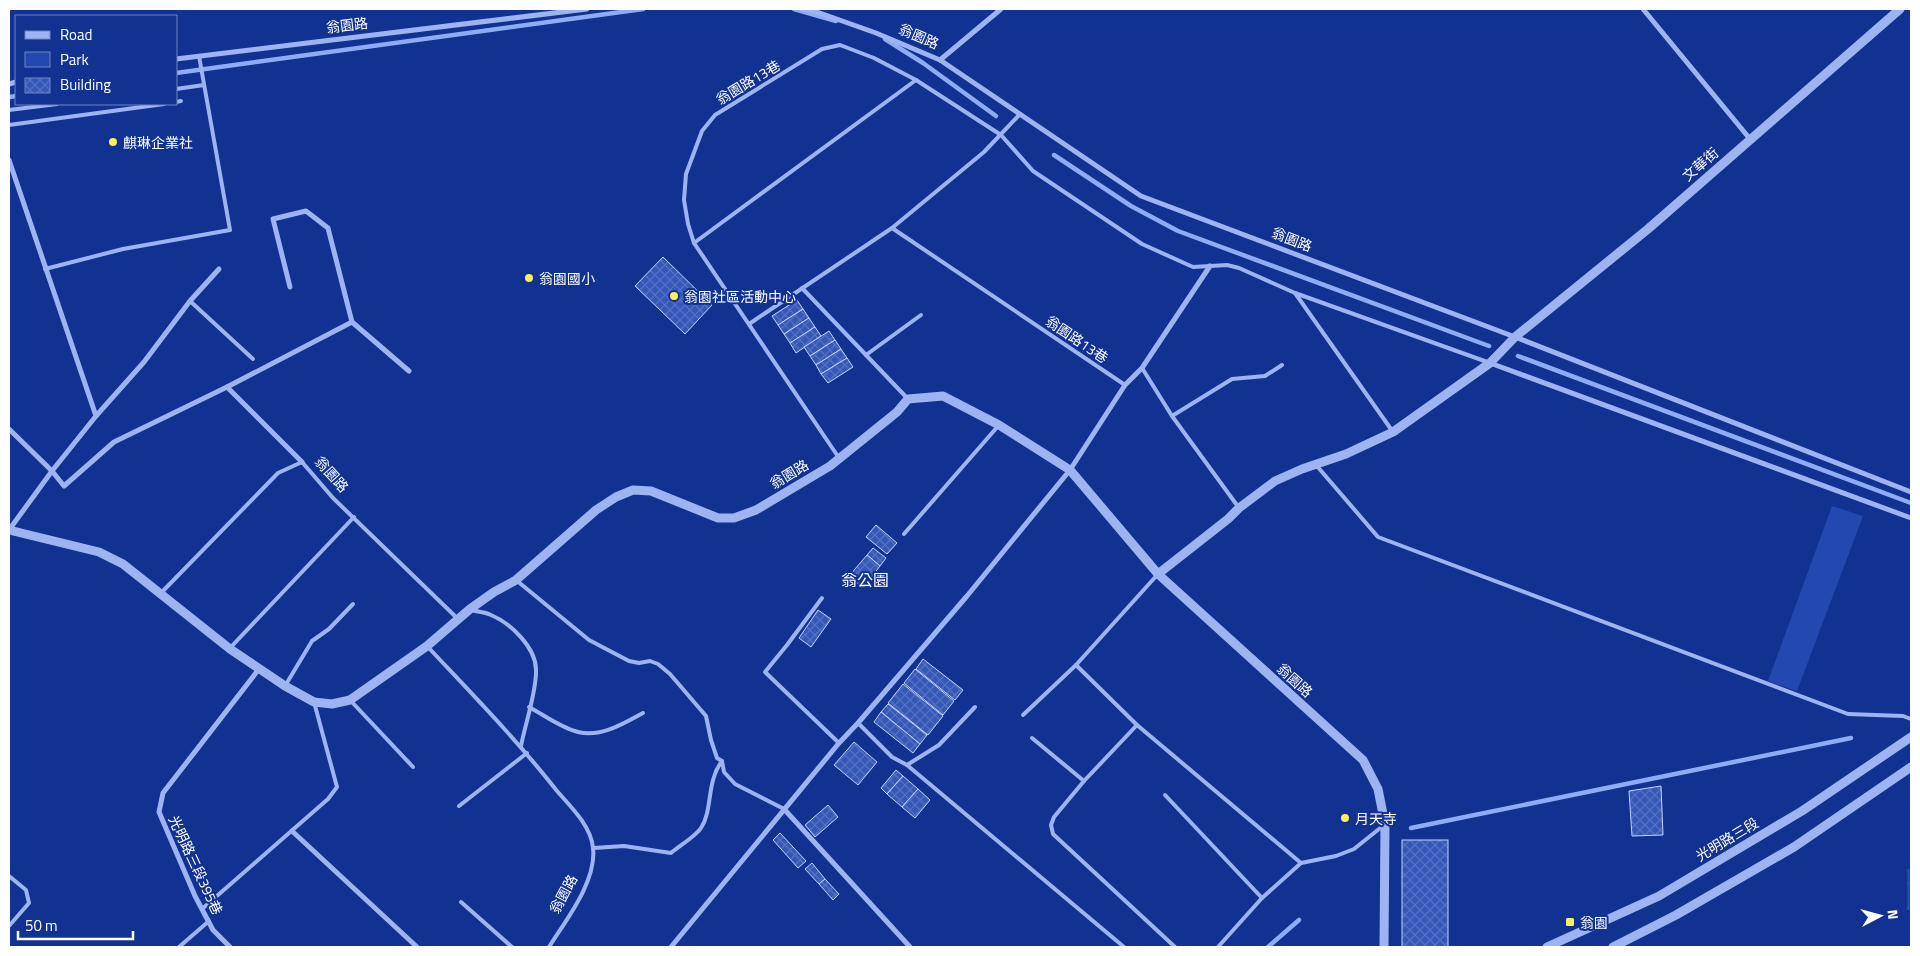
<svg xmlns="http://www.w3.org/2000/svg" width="1920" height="956" viewBox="0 0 1920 956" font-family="'Titillium Web','Noto Sans TC',sans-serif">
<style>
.green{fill:#2349b0}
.forest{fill:url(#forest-firs)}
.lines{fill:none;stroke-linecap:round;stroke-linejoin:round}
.stream{stroke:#8eacf6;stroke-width:4.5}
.building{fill:url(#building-cross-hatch);stroke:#c4d4fd}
.service{stroke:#9db4f2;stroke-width:4}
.minor{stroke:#9db4f2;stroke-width:5}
.tertiary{stroke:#9db4f2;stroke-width:9}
.poi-dot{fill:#ffee5e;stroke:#113291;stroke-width:2}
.labels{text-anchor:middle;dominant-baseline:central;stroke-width:4;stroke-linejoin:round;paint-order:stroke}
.street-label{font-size:14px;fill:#fff;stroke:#113291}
.poi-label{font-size:14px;fill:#fff;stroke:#113291;text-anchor:start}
.quarter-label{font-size:16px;fill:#fff;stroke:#113291}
</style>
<defs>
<pattern id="forest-firs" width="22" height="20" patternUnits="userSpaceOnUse" patternTransform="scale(1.25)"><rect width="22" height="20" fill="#2349b0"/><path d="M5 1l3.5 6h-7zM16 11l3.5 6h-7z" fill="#4464bc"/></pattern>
<pattern id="building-cross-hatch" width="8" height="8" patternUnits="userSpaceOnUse" patternTransform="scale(1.25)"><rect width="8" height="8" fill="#3558b8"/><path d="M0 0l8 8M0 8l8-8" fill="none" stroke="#5371c3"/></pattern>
</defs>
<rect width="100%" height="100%" fill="#113291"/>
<polygon class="green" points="1832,506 1863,516 1797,691 1768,681"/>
<rect class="forest" x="1907" y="869" width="4" height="41"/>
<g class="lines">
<g class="stream">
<polyline points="794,9 836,21"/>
<polyline points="885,39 923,63 996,116"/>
<polyline points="176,73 643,9"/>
<polyline points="10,97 16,96"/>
<polyline points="1054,155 1131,206 1178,231 1489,346"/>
<polyline points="1518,356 1911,503"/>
<polyline points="1411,828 1851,738"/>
<polyline points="1268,947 1299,920"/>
</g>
</g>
<g class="building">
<polygon points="663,257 712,305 685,334 635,286"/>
<polygon points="797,300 803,309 778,325 772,316"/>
<polygon points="803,309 809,318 784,334 778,325"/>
<polygon points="809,318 815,327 790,343 784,334"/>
<polygon points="815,327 821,336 796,353 790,343"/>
<polygon points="829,331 835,340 810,356 804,347"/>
<polygon points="835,340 841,349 816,365 810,356"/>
<polygon points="841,349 847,358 821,374 816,365"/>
<polygon points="847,358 853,367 828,383 821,374"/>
<polygon points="876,525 897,543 887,554 866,537"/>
<polygon points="873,548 886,558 880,566 867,555"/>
<polygon points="867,555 880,566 863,588 849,576"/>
<polygon points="818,610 831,619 811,647 799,638"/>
<polygon points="923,659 963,690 955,700 916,669"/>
<polygon points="915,669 954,701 943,715 904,683"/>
<polygon points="903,684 943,716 928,735 888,703"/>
<polygon points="888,704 927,735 920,744 881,712"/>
<polygon points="881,712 920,744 913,753 874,722"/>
<polygon points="854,742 877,762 858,785 834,765"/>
<polygon points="896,770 903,776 887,794 881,788"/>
<polygon points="903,776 918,789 902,807 887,794"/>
<polygon points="1661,786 1663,835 1632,836 1629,791"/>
<polygon points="918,789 930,800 915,818 902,807"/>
<polygon points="828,805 838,817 815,837 805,825"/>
<polygon points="780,833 806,861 798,868 773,840"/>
<rect x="1402" y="840" width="46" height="107"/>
<polygon points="812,863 825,879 819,884 805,869"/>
<polygon points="825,879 839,894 833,900 819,884"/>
</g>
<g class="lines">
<g class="service">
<polyline points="176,89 204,85"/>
<polyline points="176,102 181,101"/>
<polyline points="9,110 57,104"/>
<polyline points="9,125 164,104"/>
<polyline points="892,228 1125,385"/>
<polyline points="694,243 916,80"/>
<polyline points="45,269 123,249 230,230 199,56"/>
<polyline points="802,288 908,399"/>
<polyline points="1295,293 1393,432"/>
<polyline points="190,301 253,359"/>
<polyline points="749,324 892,228 984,152 1020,114"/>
<polyline points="866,355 921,315"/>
<polyline points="1142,368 1172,416 1239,508"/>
<polyline points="1172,416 1232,379 1265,376 1282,365"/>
<polyline points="839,458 694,243 688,224 684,200 686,174 702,131 715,115 822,49 840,45 874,58 916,80 1001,135 1033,171 1142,244 1193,267 1227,265 1239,268 1295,293 1490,363"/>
<polyline points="1316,465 1378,537 1848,714 1903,716 1911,719"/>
<polyline points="904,534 999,425"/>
<polyline points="516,580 589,640 629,661 639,663 650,661 658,664 670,674 706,716 711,740 717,758 722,761 724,772 735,784 784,809"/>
<polyline points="161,593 278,473 302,462 333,498 457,618"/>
<polyline points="822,598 787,645 765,672 839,743"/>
<path d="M472,610C478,612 485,612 491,615C510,623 536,647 536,670C537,690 525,725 521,746"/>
<path d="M427,646C471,693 517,740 557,791C571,807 591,826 593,848C597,881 566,920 549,947"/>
<polyline points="230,648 354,517"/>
<polyline points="1076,665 1137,725 1301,863"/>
<polyline points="285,686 312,641 329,629 353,604"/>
<polyline points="350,700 413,767"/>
<path d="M529,707C544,715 561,728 578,732C601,738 624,723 643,713"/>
<polyline points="1023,715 1076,665 1158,574"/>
<polyline points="858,723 892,757 907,765 939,745 975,707"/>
<polyline points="1137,725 1084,781 1054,817 1051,825 1053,834 1175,947"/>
<polyline points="1032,738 1084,781"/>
<polyline points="907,765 1124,947"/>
<polyline points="1165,795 1262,898"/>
<polyline points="459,806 527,753"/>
<path d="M594,848L624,846L671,853C679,846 696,836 701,828C713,810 706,782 722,761"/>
<polyline points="9,876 26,890 29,903 9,926"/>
<polyline points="461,902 512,947"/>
<polyline points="202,909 328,799 337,787 314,702"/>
<polyline points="179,947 209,921"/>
<polyline points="1218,947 1262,898 1301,863 1336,856 1354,849 1384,825"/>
</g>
<g class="minor">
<polyline points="802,9 817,12 876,33 940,60 1141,196 1515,337 1911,492"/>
<polyline points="1643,9 1750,139"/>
<polyline points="176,59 587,9"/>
<polyline points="940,60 1001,9"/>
<polyline points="9,84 16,82"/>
<polyline points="9,160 96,416"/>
<polyline points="290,287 273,219 306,211 328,228 352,322 409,371"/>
<polyline points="1490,363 1911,518"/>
<polyline points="227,387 302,462"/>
<polyline points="9,429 52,471 96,416 144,362 190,301 219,269"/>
<polyline points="9,530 52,471 64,486 114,442 227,387 352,322"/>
<polyline points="784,809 910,947"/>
<polyline points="292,831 417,947"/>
<polyline points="230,947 213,930 195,896 159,812 163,793 259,669"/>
<polyline points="671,947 839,743 858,723 967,596 1070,470 1125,385 1142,368 1210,266"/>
</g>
<g class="tertiary">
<polyline points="9,530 99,552 123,564 230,649 285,686 314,702 332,704 350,700 427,646 470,609 494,592 516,580 596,510 616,497 633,490 651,491 718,518 734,518 756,510 830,466 897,412 908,399 943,396 999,425 1070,470 1158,574 1363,760 1378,789 1385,824 1384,947"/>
<polyline points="1158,574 1228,519 1239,508 1275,481 1302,469 1346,454 1393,432 1490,363 1515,337 1648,229 1900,9"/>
<polyline points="1547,947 1659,896 1802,811 1911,737"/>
<polyline points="1613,947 1676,915 1794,847 1911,767"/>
</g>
</g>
<g class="poi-dot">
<circle cx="113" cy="142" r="5"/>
<circle cx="529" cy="278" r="5"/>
<circle cx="674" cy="296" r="5"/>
<circle cx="1345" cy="818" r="5"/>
<rect x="1565" y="917" width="10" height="10" rx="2.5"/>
</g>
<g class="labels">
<g class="street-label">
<text transform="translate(347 25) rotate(-7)">翁園路</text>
<text transform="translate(919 36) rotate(23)">翁園路</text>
<text transform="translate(748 82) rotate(-31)">翁園路13巷</text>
<text transform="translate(1700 164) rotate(-41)">文華街</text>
<text transform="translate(1292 239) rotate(21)">翁園路</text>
<text transform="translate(1077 339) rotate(34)">翁園路13巷</text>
<text transform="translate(332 474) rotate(48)">翁園路</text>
<text transform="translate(789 474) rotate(-31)">翁園路</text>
<text transform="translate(1295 680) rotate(42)">翁園路</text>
<text transform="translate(1727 839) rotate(-31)">光明路三段</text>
<text transform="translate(196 865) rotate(65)">光明路三段395巷</text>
<text transform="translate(563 894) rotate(-62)">翁園路</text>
</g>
<g class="poi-label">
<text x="123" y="142">麒琳企業社</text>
<text x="539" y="278">翁園國小</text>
<text x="684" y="296">翁園社區活動中心</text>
<text x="1355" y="818">月天寺</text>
<text x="1580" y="922">翁園</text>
</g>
<g class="quarter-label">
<text x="865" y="580">翁公園</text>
</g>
</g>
<rect width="1920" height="956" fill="none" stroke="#ffffff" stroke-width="20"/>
<rect x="15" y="15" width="162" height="90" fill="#113291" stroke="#7084bd"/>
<rect x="25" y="31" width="25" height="8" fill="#9db4f2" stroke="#7084bd"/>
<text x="60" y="40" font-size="15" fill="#ffffff">Road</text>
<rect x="25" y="52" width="25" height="15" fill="#2349b0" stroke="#7084bd"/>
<text x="60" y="65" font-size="15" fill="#ffffff">Park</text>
<rect x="25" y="78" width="25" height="15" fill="url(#building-cross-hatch)" stroke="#7084bd"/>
<text x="60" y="90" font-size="15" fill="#ffffff">Building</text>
<g transform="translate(1880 916) rotate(84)" stroke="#113291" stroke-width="4" paint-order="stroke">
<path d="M0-4L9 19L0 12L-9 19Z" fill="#ffffff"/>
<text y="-8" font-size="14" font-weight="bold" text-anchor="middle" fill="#ffffff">N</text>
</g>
<path d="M18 931v8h115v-8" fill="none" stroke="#ffffff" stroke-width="2.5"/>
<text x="25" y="931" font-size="15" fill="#ffffff" stroke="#113291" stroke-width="4" paint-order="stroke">50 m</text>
</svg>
